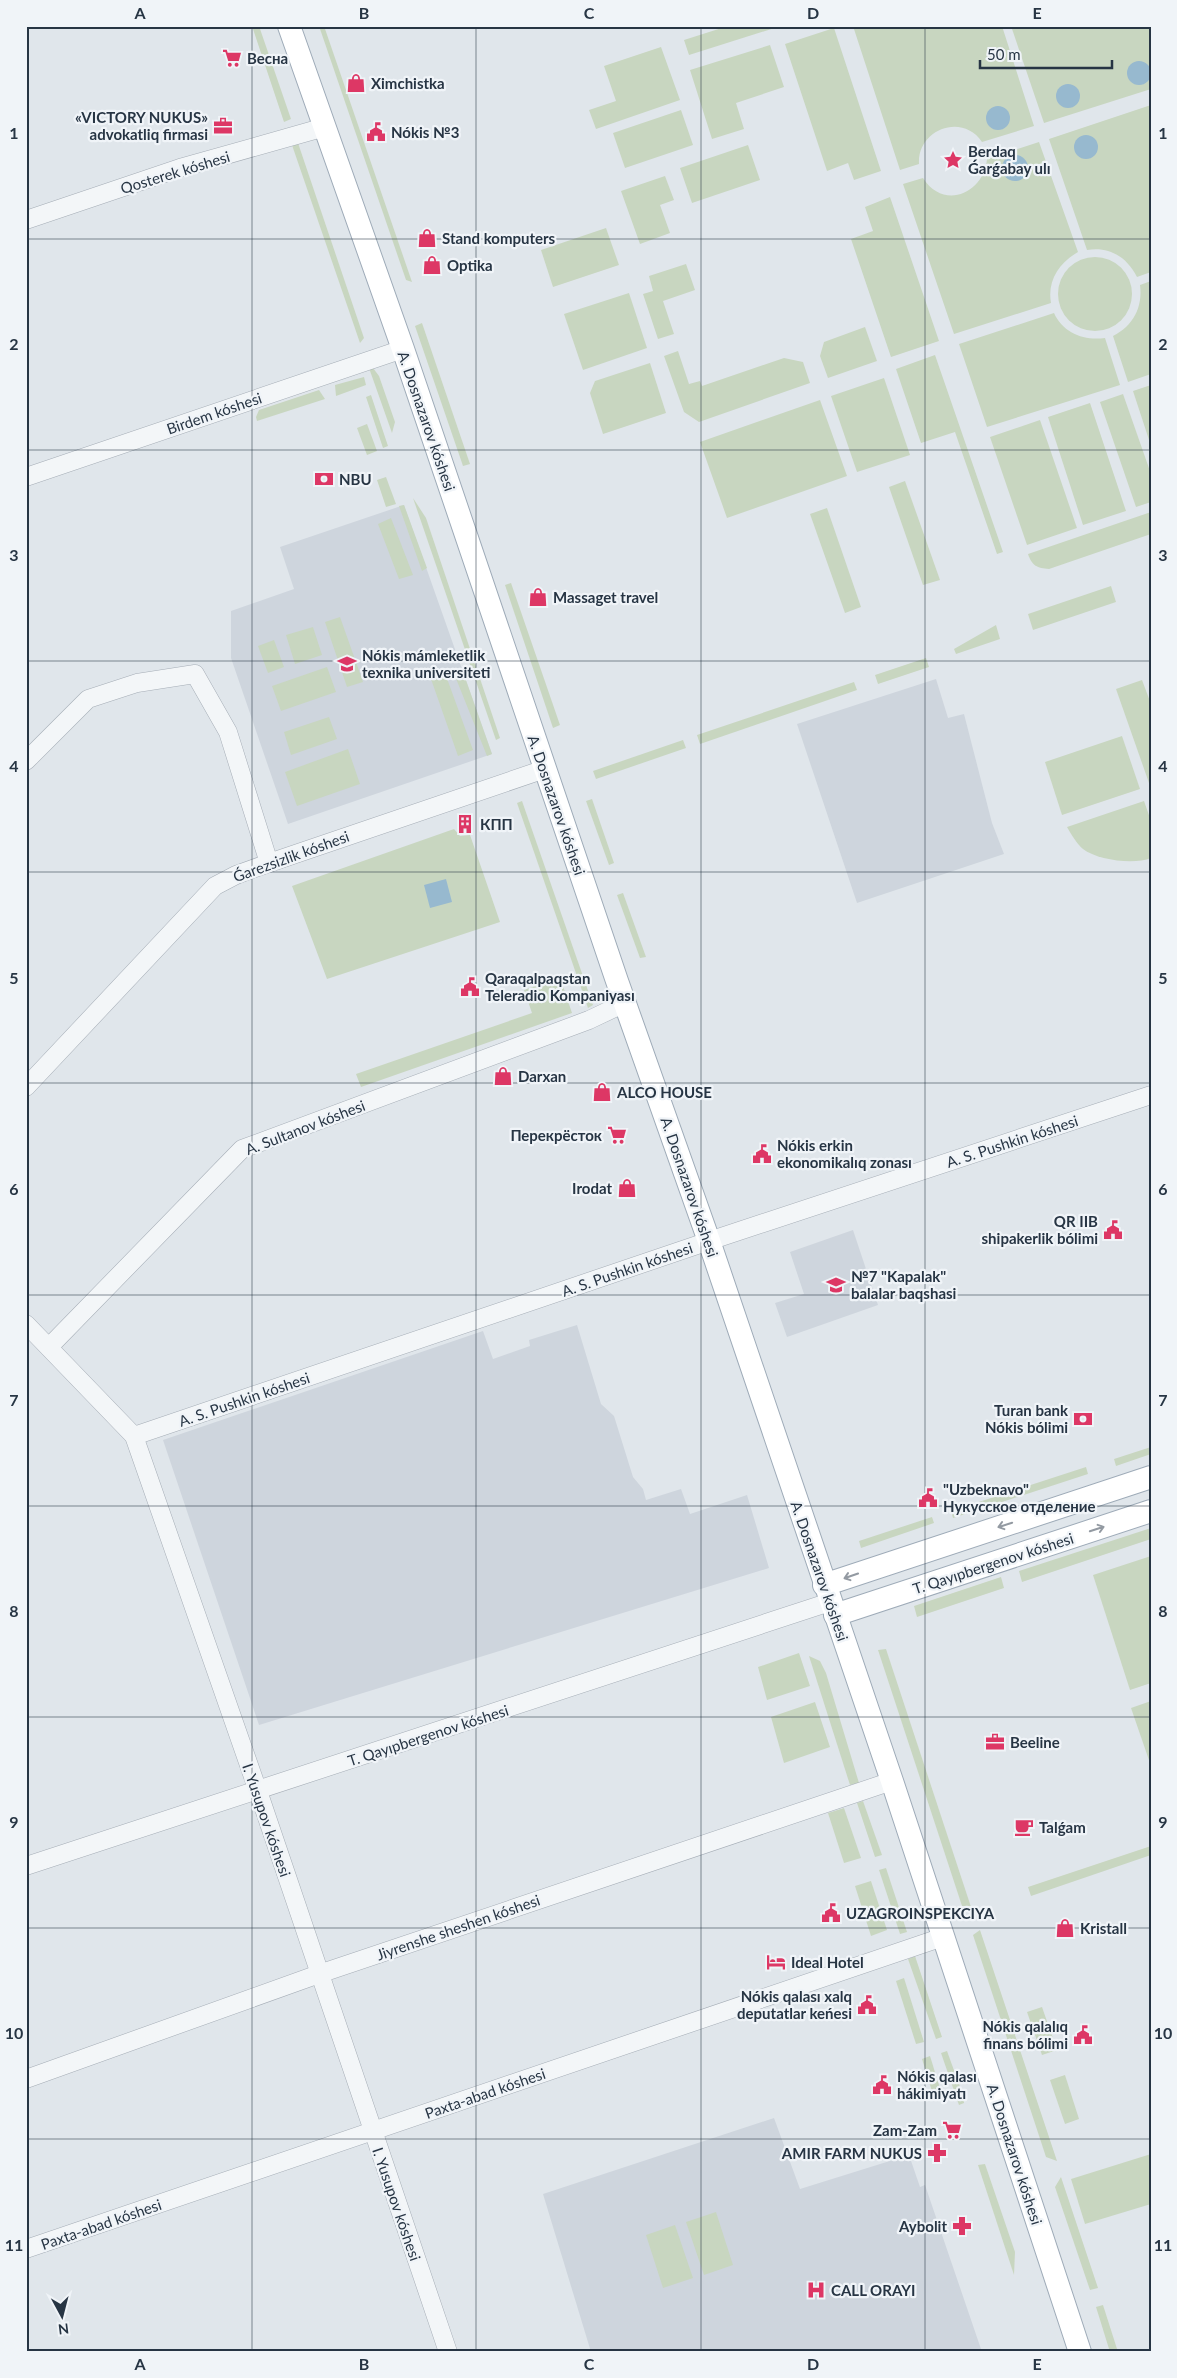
<svg xmlns="http://www.w3.org/2000/svg" width="1177" height="2378" viewBox="0 0 1177 2378" font-family="Lato,sans-serif">
<style>
.built{fill:#ced5dd}
.green{fill:#c8d6c0}
.water{fill:#97b9cf}
.lines{fill:none;stroke-linecap:round;stroke-linejoin:round}
.minor-casing{stroke:#a5adb6;stroke-width:19}
.major-casing{stroke:#9eabb8;stroke-width:24}
.minor{stroke:#f3f6f8;stroke-width:18}
.major{stroke:#fff;stroke-width:22}
.oneway{stroke:#939aa2}
.grid{fill:none;stroke:#273544;stroke-width:1;stroke-opacity:0.55}
.labels{text-anchor:middle;dominant-baseline:central;stroke-width:4.5;stroke-linejoin:round;paint-order:stroke}
.poi-label{font-size:15px;font-weight:bold;fill:#273544;stroke:#f0f4f8;text-anchor:start}
.street-label{font-size:15px;fill:#273544;stroke:#f0f4f8}
.neatline{fill:none;stroke:#273544;stroke-width:2}
.grid-label{font-size:16px;text-anchor:middle;font-weight:bold;fill:#273544}
</style>
<rect width="100%" height="100%" fill="#e0e6eb"/>
<g class="built">
<polygon points="404,505 492,754 288,824 231,658 231,611 294,589 280,547"/>
<polygon points="936,679 948,718 964,714 992,823 1004,854 857,903 797,724"/>
<polygon points="853,1230 878,1305 787,1337 775,1303 804,1294 790,1252"/>
<polygon points="577,1325 601,1404 614,1416 633,1477 643,1489 646,1500 681,1489 690,1514 747,1495 769,1568 259,1725 163,1440 483,1331 493,1359 530,1346 529,1340"/>
<polygon points="774,2118 800,2189 909,2155 920,2187 925,2185 982,2352 591,2352 543,2194"/>
</g>
<g class="green">
<polygon points="252,26 259,26 291,119 284,122"/>
<polygon points="319,26 324,26 412,282 406,280"/>
<polygon points="728,26 781,26 689,55 684,40"/>
<path d="M853,26H1002L1034,126L982,142C962,112 917,130 919,164L900,170Z"/>
<polygon points="1011,26 1151,26 1151,89 1044,123"/>
<polygon points="834,28 881,171 854,180 848,163 827,171 785,44"/>
<polygon points="770,45 784,87 736,103 744,129 712,139 690,70"/>
<polygon points="661,47 680,100 596,129 589,110 616,101 604,66"/>
<path d="M1151,105V272L1137,277C1127,257 1109,246 1087,250L1049,139Z"/>
<polygon points="681,110 693,145 625,168 613,133"/>
<path d="M1039,142L1078,252C1059,263 1047,281 1051,303L954,334L903,184L923,178C944,211 984,193 987,159Z"/>
<polygon points="298,143 364,338 360,343 292,145"/>
<polygon points="748,145 760,180 692,203 680,168"/>
<polygon points="665,176 674,200 660,205 670,233 640,244 621,191"/>
<polygon points="890,197 939,341 891,357 851,239 873,231 865,207"/>
<polygon points="606,228 619,265 553,287 541,250"/>
<circle cx="1095" cy="294" r="37"/>
<polygon points="686,264 695,290 663,301 674,334 658,339 643,294 653,291 649,276"/>
<path d="M1151,281V374L1128,382L1113,336C1133,326 1143,307 1140,285Z"/>
<polygon points="629,293 647,348 583,370 564,314"/>
<path d="M1054,313C1063,333 1084,341 1105,338L1120,385L987,427L959,344Z"/>
<polygon points="422,323 470,464 463,466 415,326"/>
<polygon points="865,327 877,361 828,378 820,356 824,342"/>
<polygon points="678,351 689,384 700,381 702,386 784,358 803,362 810,383 699,422 684,412 664,356"/>
<polygon points="935,355 1003,552 997,554 955,432 921,443 896,369"/>
<polygon points="650,363 666,413 603,434 590,393 595,381"/>
<polygon points="369,368 373,368 379,376 395,422 392,433"/>
<polygon points="364,377 366,385 336,396 335,385"/>
<polygon points="884,378 910,455 857,472 831,396"/>
<polygon points="1151,385 1151,446 1133,391"/>
<polygon points="319,390 325,399 257,421 256,417 259,410"/>
<polygon points="1123,394 1151,474 1151,502 1136,507 1100,402"/>
<polygon points="371,395 388,446 383,448 366,397"/>
<polygon points="820,400 847,476 727,518 700,442"/>
<polygon points="1090,403 1126,511 1083,525 1048,417"/>
<polygon points="1040,420 1077,528 1027,545 990,437"/>
<polygon points="367,424 377,451 367,455 357,428"/>
<polygon points="386,477 396,504 386,507 377,480"/>
<polygon points="905,481 940,580 923,585 889,487"/>
<polygon points="413,498 426,518 500,738 496,740"/>
<polygon points="404,505 427,568 422,571 399,506"/>
<polygon points="827,508 861,607 845,613 810,514"/>
<path d="M1151,512V534L1049,569C1037,568 1032,566 1028,554Z"/>
<polygon points="391,518 413,575 399,579 378,524"/>
<polygon points="511,583 560,725 553,728 505,585"/>
<polygon points="1111,586 1116,602 1033,630 1028,614"/>
<polygon points="340,617 363,682 347,687 325,622"/>
<polygon points="996,625 1000,639 956,654 954,649"/>
<polygon points="313,627 322,655 295,664 286,635"/>
<polygon points="274,640 284,667 268,673 258,646"/>
<polygon points="926,658 929,667 878,684 875,675"/>
<polygon points="327,667 336,692 281,711 272,686"/>
<polygon points="462,669 492,754 487,756 453,671"/>
<polygon points="445,673 473,750 458,756 431,679"/>
<polygon points="1142,680 1151,704 1151,783 1149,783 1116,689"/>
<polygon points="854,682 857,690 700,744 697,735"/>
<polygon points="329,717 337,739 291,755 284,732"/>
<polygon points="1122,736 1140,789 1062,815 1045,762"/>
<polygon points="683,740 686,748 596,779 593,771"/>
<polygon points="348,749 360,784 297,806 285,772"/>
<polygon points="592,799 614,863 609,865 586,801"/>
<polygon points="522,801 593,1005 588,1008 517,803"/>
<path d="M1144,801L1151,821V858C1134,865 1097,860 1083,849C1077,844 1071,834 1067,827Z"/>
<polygon points="454,829 460,836 470,835 500,922 327,979 292,886"/>
<polygon points="623,893 646,957 640,958 617,895"/>
<polygon points="560,977 572,1013 361,1087 356,1074 532,1013 524,990"/>
<polygon points="1151,1447 1151,1454 1116,1466 1114,1459"/>
<polygon points="1086,1467 1088,1474 953,1518 951,1511"/>
<polygon points="932,1517 934,1523 861,1548 859,1541"/>
<polygon points="1151,1528 1151,1539 1022,1582 1019,1571"/>
<polygon points="1151,1556 1151,1683 1130,1690 1093,1575"/>
<polygon points="1001,1577 1004,1588 917,1617 914,1606"/>
<polygon points="886,1649 971,1907 962,1906 878,1650"/>
<polygon points="799,1653 810,1686 767,1700 758,1667"/>
<polygon points="809,1656 820,1661 826,1673 859,1783 850,1785"/>
<polygon points="1151,1701 1151,1766 1131,1708"/>
<polygon points="815,1702 830,1747 784,1763 771,1717"/>
<polygon points="863,1801 882,1855 875,1857 857,1803"/>
<polygon points="844,1808 861,1858 844,1863 828,1813"/>
<polygon points="1151,1846 1151,1855 1031,1896 1028,1887"/>
<polygon points="886,1868 907,1932 900,1934 879,1870"/>
<polygon points="871,1881 887,1930 871,1936 855,1886"/>
<polygon points="980,1930 1057,2161 1046,2157 973,1935"/>
<polygon points="915,1956 942,2037 936,2039 908,1959"/>
<polygon points="904,1978 924,2042 916,2044 896,1981"/>
<polygon points="1042,2007 1057,2050 1042,2055 1027,2012"/>
<polygon points="947,2051 964,2098 964,2103 959,2105 941,2053"/>
<polygon points="930,2056 943,2098 935,2101 922,2059"/>
<polygon points="1065,2075 1079,2119 1065,2124 1050,2080"/>
<polygon points="1151,2154 1151,2204 1085,2224 1071,2179"/>
<polygon points="985,2164 1015,2252 1014,2275 978,2165"/>
<polygon points="1061,2177 1098,2288 1090,2290 1055,2187"/>
<polygon points="716,2212 733,2265 704,2275 686,2222"/>
<polygon points="675,2225 693,2278 663,2288 646,2235"/>
<polygon points="1103,2305 1118,2352 1110,2352 1096,2307"/>
</g>
<g class="water">
<circle cx="1139" cy="73" r="12"/>
<circle cx="1068" cy="96" r="12"/>
<circle cx="998" cy="118" r="12"/>
<circle cx="1086" cy="147" r="12"/>
<circle cx="1015" cy="168" r="13"/>
<polygon points="446,879 452,902 430,908 424,885"/>
</g>
<g class="lines">
<g class="minor-casing">
<g id="minor">
<polyline points="26,220 180,168 325,127"/>
<polyline points="26,477 403,349"/>
<polyline points="26,761 88,699 137,683 195,674 228,732 269,863"/>
<polyline points="26,1087 215,886 236,875 269,863 545,769"/>
<polyline points="26,1324 134,1436 258,1791 448,2352"/>
<polyline points="49,1347 242,1149 589,1020 625,1003"/>
<polyline points="134,1436 709,1241 1151,1095"/>
<polyline points="26,1866 830,1602"/>
<polyline points="26,2079 319,1974 892,1781"/>
<polyline points="26,2249 943,1937"/>
</g>
</g>
<g class="major-casing">
<g id="major">
<polyline points="289,26 403,349 617,981 709,1241 892,1781 1080,2352"/>
<polyline points="824,1585 1151,1477"/>
<polyline points="835,1615 1151,1511"/>
</g>
</g>
<use href="#minor" class="minor"/>
<use href="#major" class="major"/>
</g>
<defs><path id="oneway-shaft" d="M-6 0H5M1.5-3L5.5 0L1.5 3" fill="none" stroke-width="1.6" stroke-linecap="round" stroke-linejoin="round" transform="scale(1.25)"/></defs>
<g class="oneway">
<use href="#oneway-shaft" transform="translate(1005 1525) rotate(162)"/>
<use href="#oneway-shaft" transform="translate(1097 1529) rotate(-18)"/>
<use href="#oneway-shaft" transform="translate(851 1576) rotate(161)"/>
</g>
<path class="grid" d="M252,26V2352M476,26V2352M701,26V2352M925,26V2352M26,239H1151M26,450H1151M26,661H1151M26,872H1151M26,1083H1151M26,1295H1151M26,1506H1151M26,1717H1151M26,1928H1151M26,2139H1151"/>
<defs>
<g id="supermarket-bare" transform="scale(1.5)"><path d="M-6-5.5h2.5l.6 2H6L4.5 2H-2.5L-4.4-4H-6ZM-1.5 3.2a1.3 1.3 0 1 0 .1 0ZM3 3.2a1.3 1.3 0 1 0 .1 0Z" fill="#dd3765" stroke="#f0f4f8" stroke-width="2.5" paint-order="stroke"/></g>
<g id="shop-bare" transform="scale(1.5)"><path d="M-5-2.5h2.3a2.7 3.5 0 0 1 5.4 0H5L5.5 6h-11ZM-1.5-2.5h3a1.5 2.3 0 0 0-3 0Z" fill="#dd3765" stroke="#f0f4f8" stroke-width="2.5" paint-order="stroke"/></g>
<g id="office-bare" transform="scale(1.5)"><path d="M-6-3h4V-5.5h4V-3h4V5H-6ZM-1-4.5V-3h2v-1.5ZM-6 0V1H6V0Z" fill="#dd3765" stroke="#f0f4f8" stroke-width="2.5" paint-order="stroke"/></g>
<g id="civic-bare" transform="scale(1.5)"><path d="M-.6-6.5H3V-4.5H.6V-3L4-1V1h2V6H-6V1h2V-1L-.6-3ZM-1.2 2.5V6h2.4V2.5Z" fill="#dd3765" stroke="#f0f4f8" stroke-width="2.5" paint-order="stroke"/></g>
<g id="sight-bare" transform="scale(1.5)"><path d="M0-6L1.8-2.2L6-1.7L2.9 1.2L3.7 5.4L0 3.3L-3.7 5.4L-2.9 1.2L-6-1.7L-1.8-2.2Z" fill="#dd3765" stroke="#f0f4f8" stroke-width="2.5" paint-order="stroke"/></g>
<g id="bank-bare" transform="scale(1.5)"><path d="M-6-4H6V4H-6ZM0-2.3a2.3 2.3 0 1 0 0 4.6a2.3 2.3 0 1 0 0-4.6Z" fill="#dd3765" stroke="#f0f4f8" stroke-width="2.5" paint-order="stroke"/></g>
<g id="university-bare" transform="scale(1.5)"><path d="M0-5L7-2L0 1L-7-2ZM-4 1L0 2.5L4 1V4Q0 6-4 4Z" fill="#dd3765" stroke="#f0f4f8" stroke-width="2.5" paint-order="stroke"/></g>
<g id="building-bare" transform="scale(1.5)"><path d="M-4-6H4V6H1V3H-1V6H-4ZM-2.5-4.3h1.7v1.8h-1.7ZM.8-4.3h1.7v1.8H.8ZM-2.5-1h1.7V.8h-1.7ZM.8-1h1.7V.8H.8Z" fill="#dd3765" stroke="#f0f4f8" stroke-width="2.5" paint-order="stroke"/></g>
<g id="school-bare" transform="scale(1.5)"><path d="M0-5L7-2L0 1L-7-2ZM-4 1L0 2.5L4 1V4Q0 6-4 4Z" fill="#dd3765" stroke="#f0f4f8" stroke-width="2.5" paint-order="stroke"/></g>
<g id="cafe-bare" transform="scale(1.5)"><path d="M-5.5-4.5H6V0H3Q3 3.5 0 3.5H-2.5Q-5.5 3.5-5.5 0ZM3-3.2v2h1.7v-2ZM-6 4.5H4V6H-6Z" fill="#dd3765" stroke="#f0f4f8" stroke-width="2.5" paint-order="stroke"/></g>
<g id="hotel-bare" transform="scale(1.5)"><path d="M-6-4.5h1.5V1H6V5H4.5V3h-9V5H-6ZM-4 0a1.8 1.8 0 1 1 3.6 0ZM.5 0V-2.5h3Q6-2.5 6 0Z" fill="#dd3765" stroke="#f0f4f8" stroke-width="2.5" paint-order="stroke"/></g>
<g id="pharmacy-bare" transform="scale(1.5)"><path d="M-2-6h4v4h4v4h-4v4h-4v-4h-4v-4h4Z" fill="#dd3765" stroke="#f0f4f8" stroke-width="2.5" paint-order="stroke"/></g>
<g id="hospital-bare" transform="scale(1.5)"><path d="M-5-5h3v3.5h4V-5h3V5h-3V1.5h-4V5h-3Z" fill="#dd3765" stroke="#f0f4f8" stroke-width="2.5" paint-order="stroke"/></g>
</defs>
<g fill-rule="evenodd">
<use href="#supermarket-bare" x="232" y="58"/>
<use href="#shop-bare" x="356" y="83"/>
<use href="#office-bare" x="223" y="126"/>
<use href="#civic-bare" x="376" y="132"/>
<use href="#sight-bare" x="953" y="160"/>
<use href="#shop-bare" x="427" y="238"/>
<use href="#shop-bare" x="432" y="265"/>
<use href="#bank-bare" x="324" y="479"/>
<use href="#shop-bare" x="538" y="597"/>
<use href="#university-bare" x="347" y="664"/>
<use href="#building-bare" x="465" y="824"/>
<use href="#civic-bare" x="470" y="987"/>
<use href="#shop-bare" x="503" y="1076"/>
<use href="#shop-bare" x="602" y="1092"/>
<use href="#supermarket-bare" x="617" y="1135"/>
<use href="#civic-bare" x="762" y="1154"/>
<use href="#shop-bare" x="627" y="1188"/>
<use href="#civic-bare" x="1113" y="1230"/>
<use href="#school-bare" x="836" y="1285"/>
<use href="#bank-bare" x="1083" y="1419"/>
<use href="#civic-bare" x="928" y="1498"/>
<use href="#office-bare" x="995" y="1742"/>
<use href="#cafe-bare" x="1024" y="1827"/>
<use href="#civic-bare" x="831" y="1913"/>
<use href="#shop-bare" x="1065" y="1928"/>
<use href="#hotel-bare" x="776" y="1962"/>
<use href="#civic-bare" x="867" y="2005"/>
<use href="#civic-bare" x="1083" y="2035"/>
<use href="#civic-bare" x="882" y="2085"/>
<use href="#supermarket-bare" x="952" y="2130"/>
<use href="#pharmacy-bare" x="937" y="2153"/>
<use href="#pharmacy-bare" x="962" y="2226"/>
<use href="#hospital-bare" x="816" y="2290"/>
</g>
<g class="labels">
<g class="poi-label">
<text x="247" y="58">Весна</text>
<text x="371" y="83">Ximchistka</text>
<text x="208" y="117" text-anchor="end">«VICTORY NUKUS»<tspan x="208" dy="17">advokatliq firmasi</tspan></text>
<text x="391" y="132">Nókis №3</text>
<text x="968" y="151">Berdaq<tspan x="968" dy="17">Ǵarǵabay ulı</tspan></text>
<text x="442" y="238">Stand komputers</text>
<text x="447" y="265">Optika</text>
<text x="339" y="479">NBU</text>
<text x="553" y="597">Massaget travel</text>
<text x="362" y="655">Nókis mámleketlik<tspan x="362" dy="17">texnika universiteti</tspan></text>
<text x="480" y="824">КПП</text>
<text x="485" y="978">Qaraqalpaqstan<tspan x="485" dy="17">Teleradio Kompaniyası</tspan></text>
<text x="518" y="1076">Darxan</text>
<text x="617" y="1092">ALCO HOUSE</text>
<text x="602" y="1135" text-anchor="end">Перекрёсток</text>
<text x="777" y="1145">Nókis erkin<tspan x="777" dy="17">ekonomikalıq zonası</tspan></text>
<text x="612" y="1188" text-anchor="end">Irodat</text>
<text x="1098" y="1221" text-anchor="end">QR IIB<tspan x="1098" dy="17">shipakerlik bólimi</tspan></text>
<text x="851" y="1276">№7 "Kapalak"<tspan x="851" dy="17">balalar baqshasi</tspan></text>
<text x="1068" y="1410" text-anchor="end">Turan bank<tspan x="1068" dy="17">Nókis bólimi</tspan></text>
<text x="943" y="1489">"Uzbeknavo"<tspan x="943" dy="17">Нукусское отделение</tspan></text>
<text x="1010" y="1742">Beeline</text>
<text x="1039" y="1827">Talǵam</text>
<text x="846" y="1913">UZAGROINSPEKCIYA</text>
<text x="1080" y="1928">Kristall</text>
<text x="791" y="1962">Ideal Hotel</text>
<text x="852" y="1996" text-anchor="end">Nókis qalası xalq<tspan x="852" dy="17">deputatlar keńesi</tspan></text>
<text x="1068" y="2026" text-anchor="end">Nókis qalalıq<tspan x="1068" dy="17">finans bólimi</tspan></text>
<text x="897" y="2076">Nókis qalası<tspan x="897" dy="17">hákimiyatı</tspan></text>
<text x="937" y="2130" text-anchor="end">Zam-Zam</text>
<text x="922" y="2153" text-anchor="end">AMIR FARM NUKUS</text>
<text x="947" y="2226" text-anchor="end">Aybolit</text>
<text x="831" y="2290">CALL ORAYI</text>
</g>
<g class="street-label">
<text transform="translate(175 172) rotate(-17)">Qosterek kóshesi</text>
<text transform="translate(214 413) rotate(-19)">Birdem kóshesi</text>
<text transform="translate(427 421) rotate(71)">A. Dosnazarov kóshesi</text>
<text transform="translate(557 805) rotate(71)">A. Dosnazarov kóshesi</text>
<text transform="translate(291 856) rotate(-20)">Ǵarezsizlik kóshesi</text>
<text transform="translate(305 1127) rotate(-21)">A. Sultanov kóshesi</text>
<text transform="translate(1012 1141) rotate(-18)">A. S. Pushkin kóshesi</text>
<text transform="translate(690 1187) rotate(71)">A. Dosnazarov kóshesi</text>
<text transform="translate(627 1269) rotate(-19)">A. S. Pushkin kóshesi</text>
<text transform="translate(244 1399) rotate(-19)">A. S. Pushkin kóshesi</text>
<text transform="translate(993 1563) rotate(-18)">T. Qayıpbergenov kóshesi</text>
<text transform="translate(820 1571) rotate(71)">A. Dosnazarov kóshesi</text>
<text transform="translate(428 1735) rotate(-18)">T. Qayıpbergenov kóshesi</text>
<text transform="translate(267 1820) rotate(71)">I. Yusupov kóshesi</text>
<text transform="translate(458 1927) rotate(-19)">Jiyrenshe sheshen kóshesi</text>
<text transform="translate(485 2093) rotate(-19)">Paxta-abad kóshesi</text>
<text transform="translate(1015 2154) rotate(72)">A. Dosnazarov kóshesi</text>
<text transform="translate(397 2204) rotate(71)">I. Yusupov kóshesi</text>
<text transform="translate(101 2224) rotate(-19)">Paxta-abad kóshesi</text>
</g>
</g>
<rect width="1177" height="2378" fill="none" stroke="#f0f4f8" stroke-width="55"/>
<g transform="translate(62 2316) rotate(173)" stroke="#f0f4f8" stroke-width="4" paint-order="stroke">
<path d="M0-4L9 19L0 12L-9 19Z" fill="#273544"/>
<text y="-8" font-size="14" font-weight="bold" text-anchor="middle" fill="#273544">N</text>
</g>
<path d="M980 60v8h132v-8" fill="none" stroke="#273544" stroke-width="2.5"/>
<text x="987" y="60" font-size="15" fill="#273544" stroke="#f0f4f8" stroke-width="4" paint-order="stroke">50 m</text>
<rect x="28" y="28" width="1122" height="2322" class="neatline"/>
<g class="grid-label">
<text x="140" y="19">A</text>
<text x="364" y="19">B</text>
<text x="589" y="19">C</text>
<text x="813" y="19">D</text>
<text x="1037" y="19">E</text>
<text x="14" y="139">1</text>
<text x="1163" y="139">1</text>
<text x="14" y="350">2</text>
<text x="1163" y="350">2</text>
<text x="14" y="561">3</text>
<text x="1163" y="561">3</text>
<text x="14" y="772">4</text>
<text x="1163" y="772">4</text>
<text x="14" y="984">5</text>
<text x="1163" y="984">5</text>
<text x="14" y="1195">6</text>
<text x="1163" y="1195">6</text>
<text x="14" y="1406">7</text>
<text x="1163" y="1406">7</text>
<text x="14" y="1617">8</text>
<text x="1163" y="1617">8</text>
<text x="14" y="1828">9</text>
<text x="1163" y="1828">9</text>
<text x="14" y="2039">10</text>
<text x="1163" y="2039">10</text>
<text x="14" y="2251">11</text>
<text x="1163" y="2251">11</text>
<text x="140" y="2370">A</text>
<text x="364" y="2370">B</text>
<text x="589" y="2370">C</text>
<text x="813" y="2370">D</text>
<text x="1037" y="2370">E</text>
</g>
</svg>
